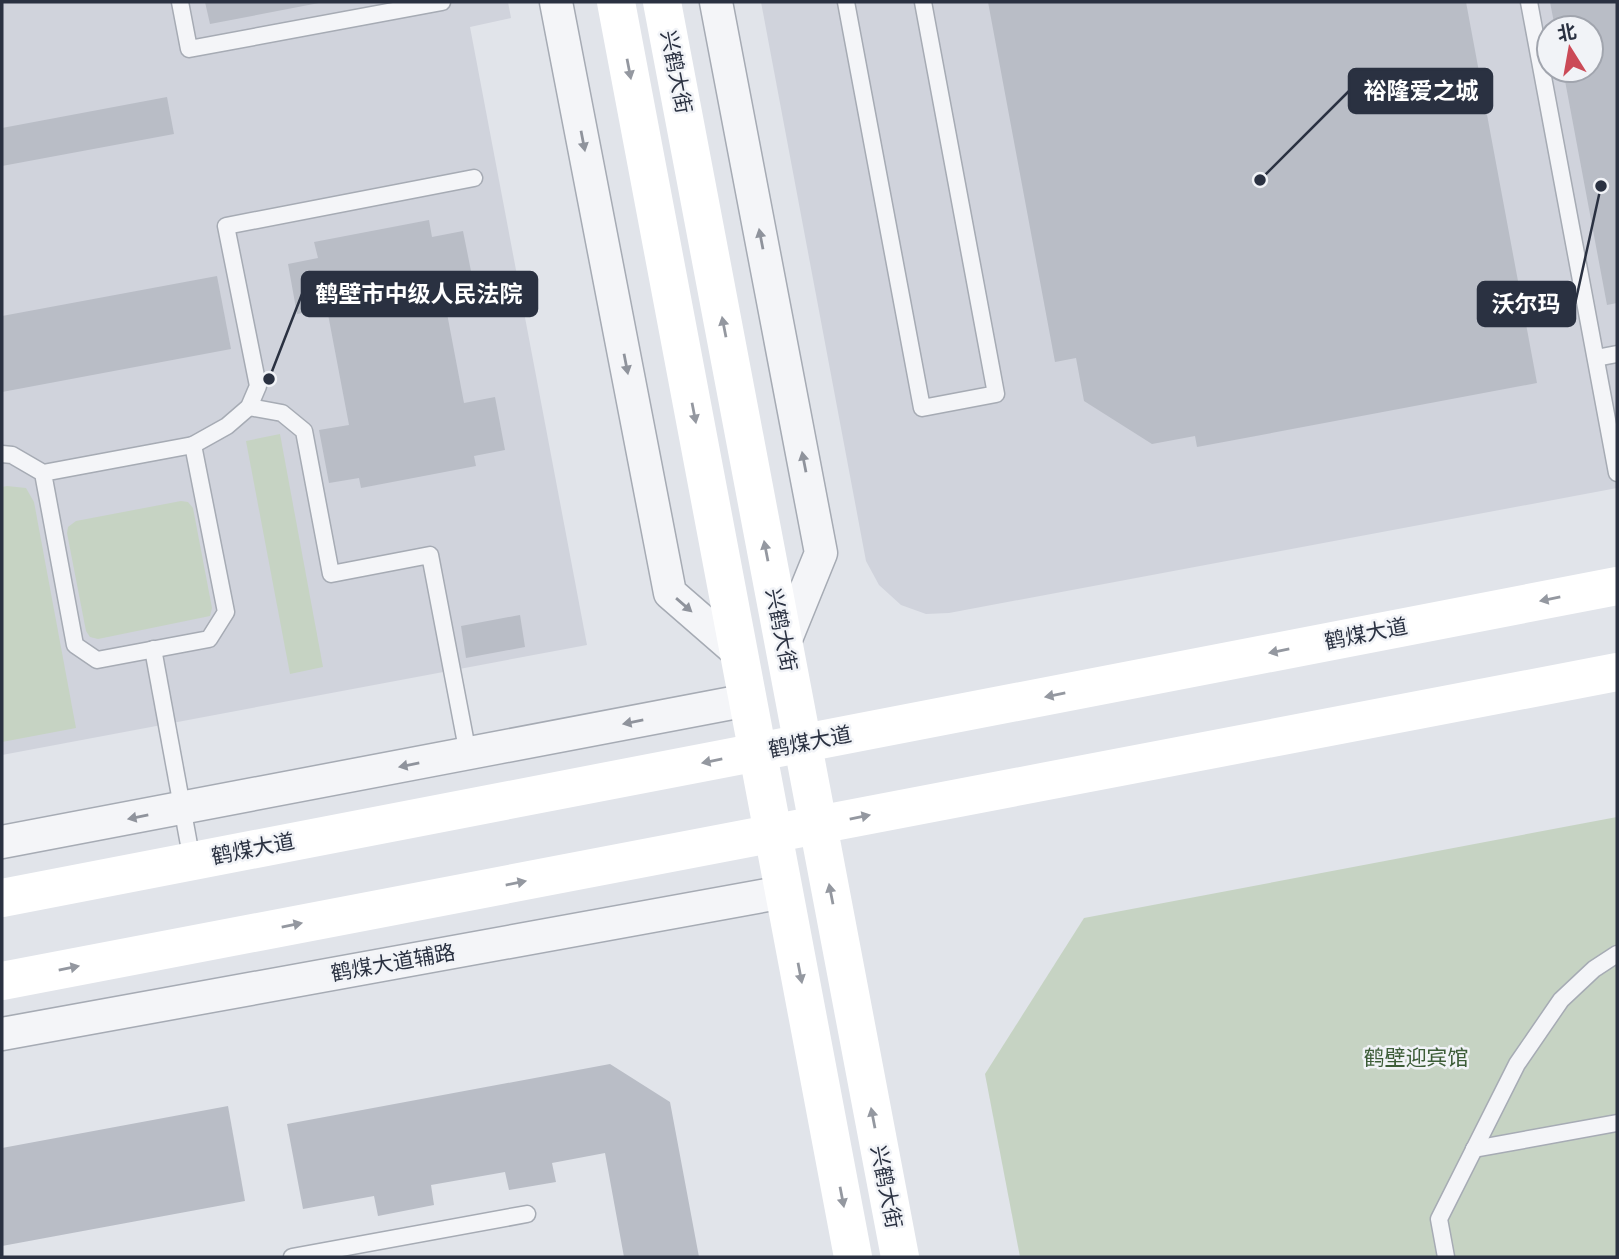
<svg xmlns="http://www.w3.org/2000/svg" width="1619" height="1259" viewBox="0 0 1619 1259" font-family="'Nunito Sans','Noto Sans SC',sans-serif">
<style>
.built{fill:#d0d3dc;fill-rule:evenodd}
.green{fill:#c6d3c3}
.building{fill:#b9bdc6}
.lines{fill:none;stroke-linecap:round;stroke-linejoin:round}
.lane-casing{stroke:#a6abb4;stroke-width:19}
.street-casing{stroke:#a6abb4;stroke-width:35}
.lane{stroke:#f4f5f8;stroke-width:16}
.street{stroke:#f4f5f8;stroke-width:32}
.secondary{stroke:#fff;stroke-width:38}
.oneway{fill:#9498a0}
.oneway2{fill:#8f939c}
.labels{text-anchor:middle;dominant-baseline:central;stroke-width:5;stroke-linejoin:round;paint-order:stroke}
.street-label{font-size:21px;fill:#2a3141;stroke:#f1f3f7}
.park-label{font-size:21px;fill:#3d5d38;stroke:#f1f3f7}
.leader{fill:none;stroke:#2a3141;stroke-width:2.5}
.callout-dot{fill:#2a3141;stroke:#f1f3f7;stroke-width:2.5}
.callout{fill:#2a3141;stroke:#2a3141;stroke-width:2.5}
.callout-label{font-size:23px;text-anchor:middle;font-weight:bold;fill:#fff}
</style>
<rect width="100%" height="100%" fill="#e1e4ea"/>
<g class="built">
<polygon points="2,2 508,2 511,18 470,27 587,645 2,755"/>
<path d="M761,2H1617V488L949,613L926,614L901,605L879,585L866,561ZM1549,28H1591V70H1549Z"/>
</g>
<g class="green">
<polygon points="280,434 323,667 290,674 246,441"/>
<polygon points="7,486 26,488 34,502 76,728 2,742 2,487"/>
<polygon points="181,501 188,502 193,508 212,608 210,616 98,639 90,637 86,631 67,533 68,527 76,521"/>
<polygon points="1617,817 1617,1257 1020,1257 985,1074 1084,918"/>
</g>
<g class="building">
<polygon points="205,2 319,2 319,3 210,24"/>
<polygon points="988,2 1466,2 1537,383 1197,447 1195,436 1152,444 1084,401 1076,358 1055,362"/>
<polygon points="1550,2 1617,2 1617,303 1607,305 1563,70 1591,70 1591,28 1555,28"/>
<polygon points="167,97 174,134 2,166 2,128"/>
<polygon points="429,220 432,237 463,231 473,281 442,287 464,403 495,397 505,450 474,456 476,466 361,488 359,478 329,483 319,430 349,425 327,309 297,314 288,264 318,258 314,242"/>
<polygon points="217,276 231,349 2,392 2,316"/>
<polygon points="520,615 525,647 466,658 461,626"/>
<polygon points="610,1064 670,1102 699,1257 624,1257 605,1153 552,1163 556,1182 509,1190 505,1172 431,1185 434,1205 378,1216 374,1196 303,1209 287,1124"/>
<polygon points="228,1106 245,1201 2,1246 2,1148"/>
</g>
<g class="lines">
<g class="lane-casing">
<g id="lane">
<polyline points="180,2 189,49 442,2"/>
<polyline points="846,2 922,408 996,394 923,2"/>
<polyline points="1529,2 1617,473"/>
<polyline points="1596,358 1617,354"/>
<polyline points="249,407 282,413 304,431 331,574 430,555 468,754"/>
<polyline points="193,445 227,426 249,407 258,386 226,226 474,178"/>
<polyline points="2,454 12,455 43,473 193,445 226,612 209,639 97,660 75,645 43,473"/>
<polyline points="153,649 192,861"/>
<polyline points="1474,1149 1617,1123"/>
<polyline points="292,1257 527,1214"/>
<polyline points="1446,1257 1439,1219 1517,1064 1561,1000 1594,969 1617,954"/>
</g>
</g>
<g class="street-casing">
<g id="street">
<polyline points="556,2 670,593 739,653"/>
<polyline points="716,2 821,553 784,644"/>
<polyline points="2,842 748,700"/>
<polyline points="2,1034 784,892"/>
</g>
</g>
<use href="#lane" class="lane"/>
<use href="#street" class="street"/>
<g class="secondary">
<polyline points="616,2 853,1257"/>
<polyline points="662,2 900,1257"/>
<polyline points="2,898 1617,586"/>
<polyline points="2,981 1617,672"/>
</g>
</g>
<defs><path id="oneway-solid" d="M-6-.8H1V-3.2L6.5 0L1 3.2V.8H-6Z" transform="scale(1.75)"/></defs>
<g class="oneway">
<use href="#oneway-solid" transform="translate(629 69) rotate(79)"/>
<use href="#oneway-solid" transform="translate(724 327) rotate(-101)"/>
<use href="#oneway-solid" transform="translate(694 413) rotate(79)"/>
<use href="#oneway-solid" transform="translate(766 551) rotate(-101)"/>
<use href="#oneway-solid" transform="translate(1550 599) rotate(169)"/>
<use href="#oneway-solid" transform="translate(1279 651) rotate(169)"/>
<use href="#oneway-solid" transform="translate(1055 695) rotate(169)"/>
<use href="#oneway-solid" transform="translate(712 761) rotate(169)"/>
<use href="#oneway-solid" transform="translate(860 817) rotate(-11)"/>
<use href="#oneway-solid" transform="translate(516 883) rotate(-11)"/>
<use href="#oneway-solid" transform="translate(831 894) rotate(-101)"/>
<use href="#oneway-solid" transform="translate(292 925) rotate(-11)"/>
<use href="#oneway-solid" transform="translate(69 968) rotate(-11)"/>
<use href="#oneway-solid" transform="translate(800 973) rotate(79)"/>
<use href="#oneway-solid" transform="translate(873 1118) rotate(-101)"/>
<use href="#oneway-solid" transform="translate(842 1197) rotate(79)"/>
</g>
<g class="oneway2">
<use href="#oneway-solid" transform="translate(583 141) rotate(79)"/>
<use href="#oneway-solid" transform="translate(761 239) rotate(-101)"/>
<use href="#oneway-solid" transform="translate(626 364) rotate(79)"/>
<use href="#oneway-solid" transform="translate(804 462) rotate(-101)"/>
<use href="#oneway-solid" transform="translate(684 605) rotate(41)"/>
<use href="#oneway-solid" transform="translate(633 722) rotate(169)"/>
<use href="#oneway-solid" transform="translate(409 765) rotate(169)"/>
<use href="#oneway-solid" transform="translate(138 817) rotate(169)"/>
</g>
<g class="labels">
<g class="street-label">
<text transform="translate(676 72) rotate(79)">兴鹤大街</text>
<text transform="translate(781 630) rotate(79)">兴鹤大街</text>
<text transform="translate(1366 634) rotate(-11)">鹤煤大道</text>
<text transform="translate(810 742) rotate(-11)">鹤煤大道</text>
<text transform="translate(253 849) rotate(-11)">鹤煤大道</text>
<text transform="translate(393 963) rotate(-10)">鹤煤大道辅路</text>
<text transform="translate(886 1187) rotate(79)">兴鹤大街</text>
</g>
<g class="park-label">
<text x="1416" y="1058">鹤壁迎宾馆</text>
</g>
</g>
<path class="leader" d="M1260 180L1349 91M269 379L302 294M1601 186L1575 304"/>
<g class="callout-dot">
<circle cx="1260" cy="180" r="7"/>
<circle cx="269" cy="379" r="7"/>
<circle cx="1601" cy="186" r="7"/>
</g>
<g class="callout">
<rect x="1349" y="69" width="143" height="44" rx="7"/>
<rect x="302" y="272" width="235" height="44" rx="7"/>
<rect x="1478" y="282" width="97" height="44" rx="7"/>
</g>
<g class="callout-label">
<text x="1421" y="99">裕隆爱之城</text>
<text x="419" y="302">鹤壁市中级人民法院</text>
<text x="1526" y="312">沃尔玛</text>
</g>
<rect width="1619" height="1259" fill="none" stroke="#2a3141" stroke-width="7"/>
<g transform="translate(1570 49) rotate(349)"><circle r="33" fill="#f1f3f7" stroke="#a1a5ae" stroke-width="2"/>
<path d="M0-5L12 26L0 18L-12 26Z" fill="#cb4a57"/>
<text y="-10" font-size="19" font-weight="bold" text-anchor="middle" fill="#2a3141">北</text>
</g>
</svg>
